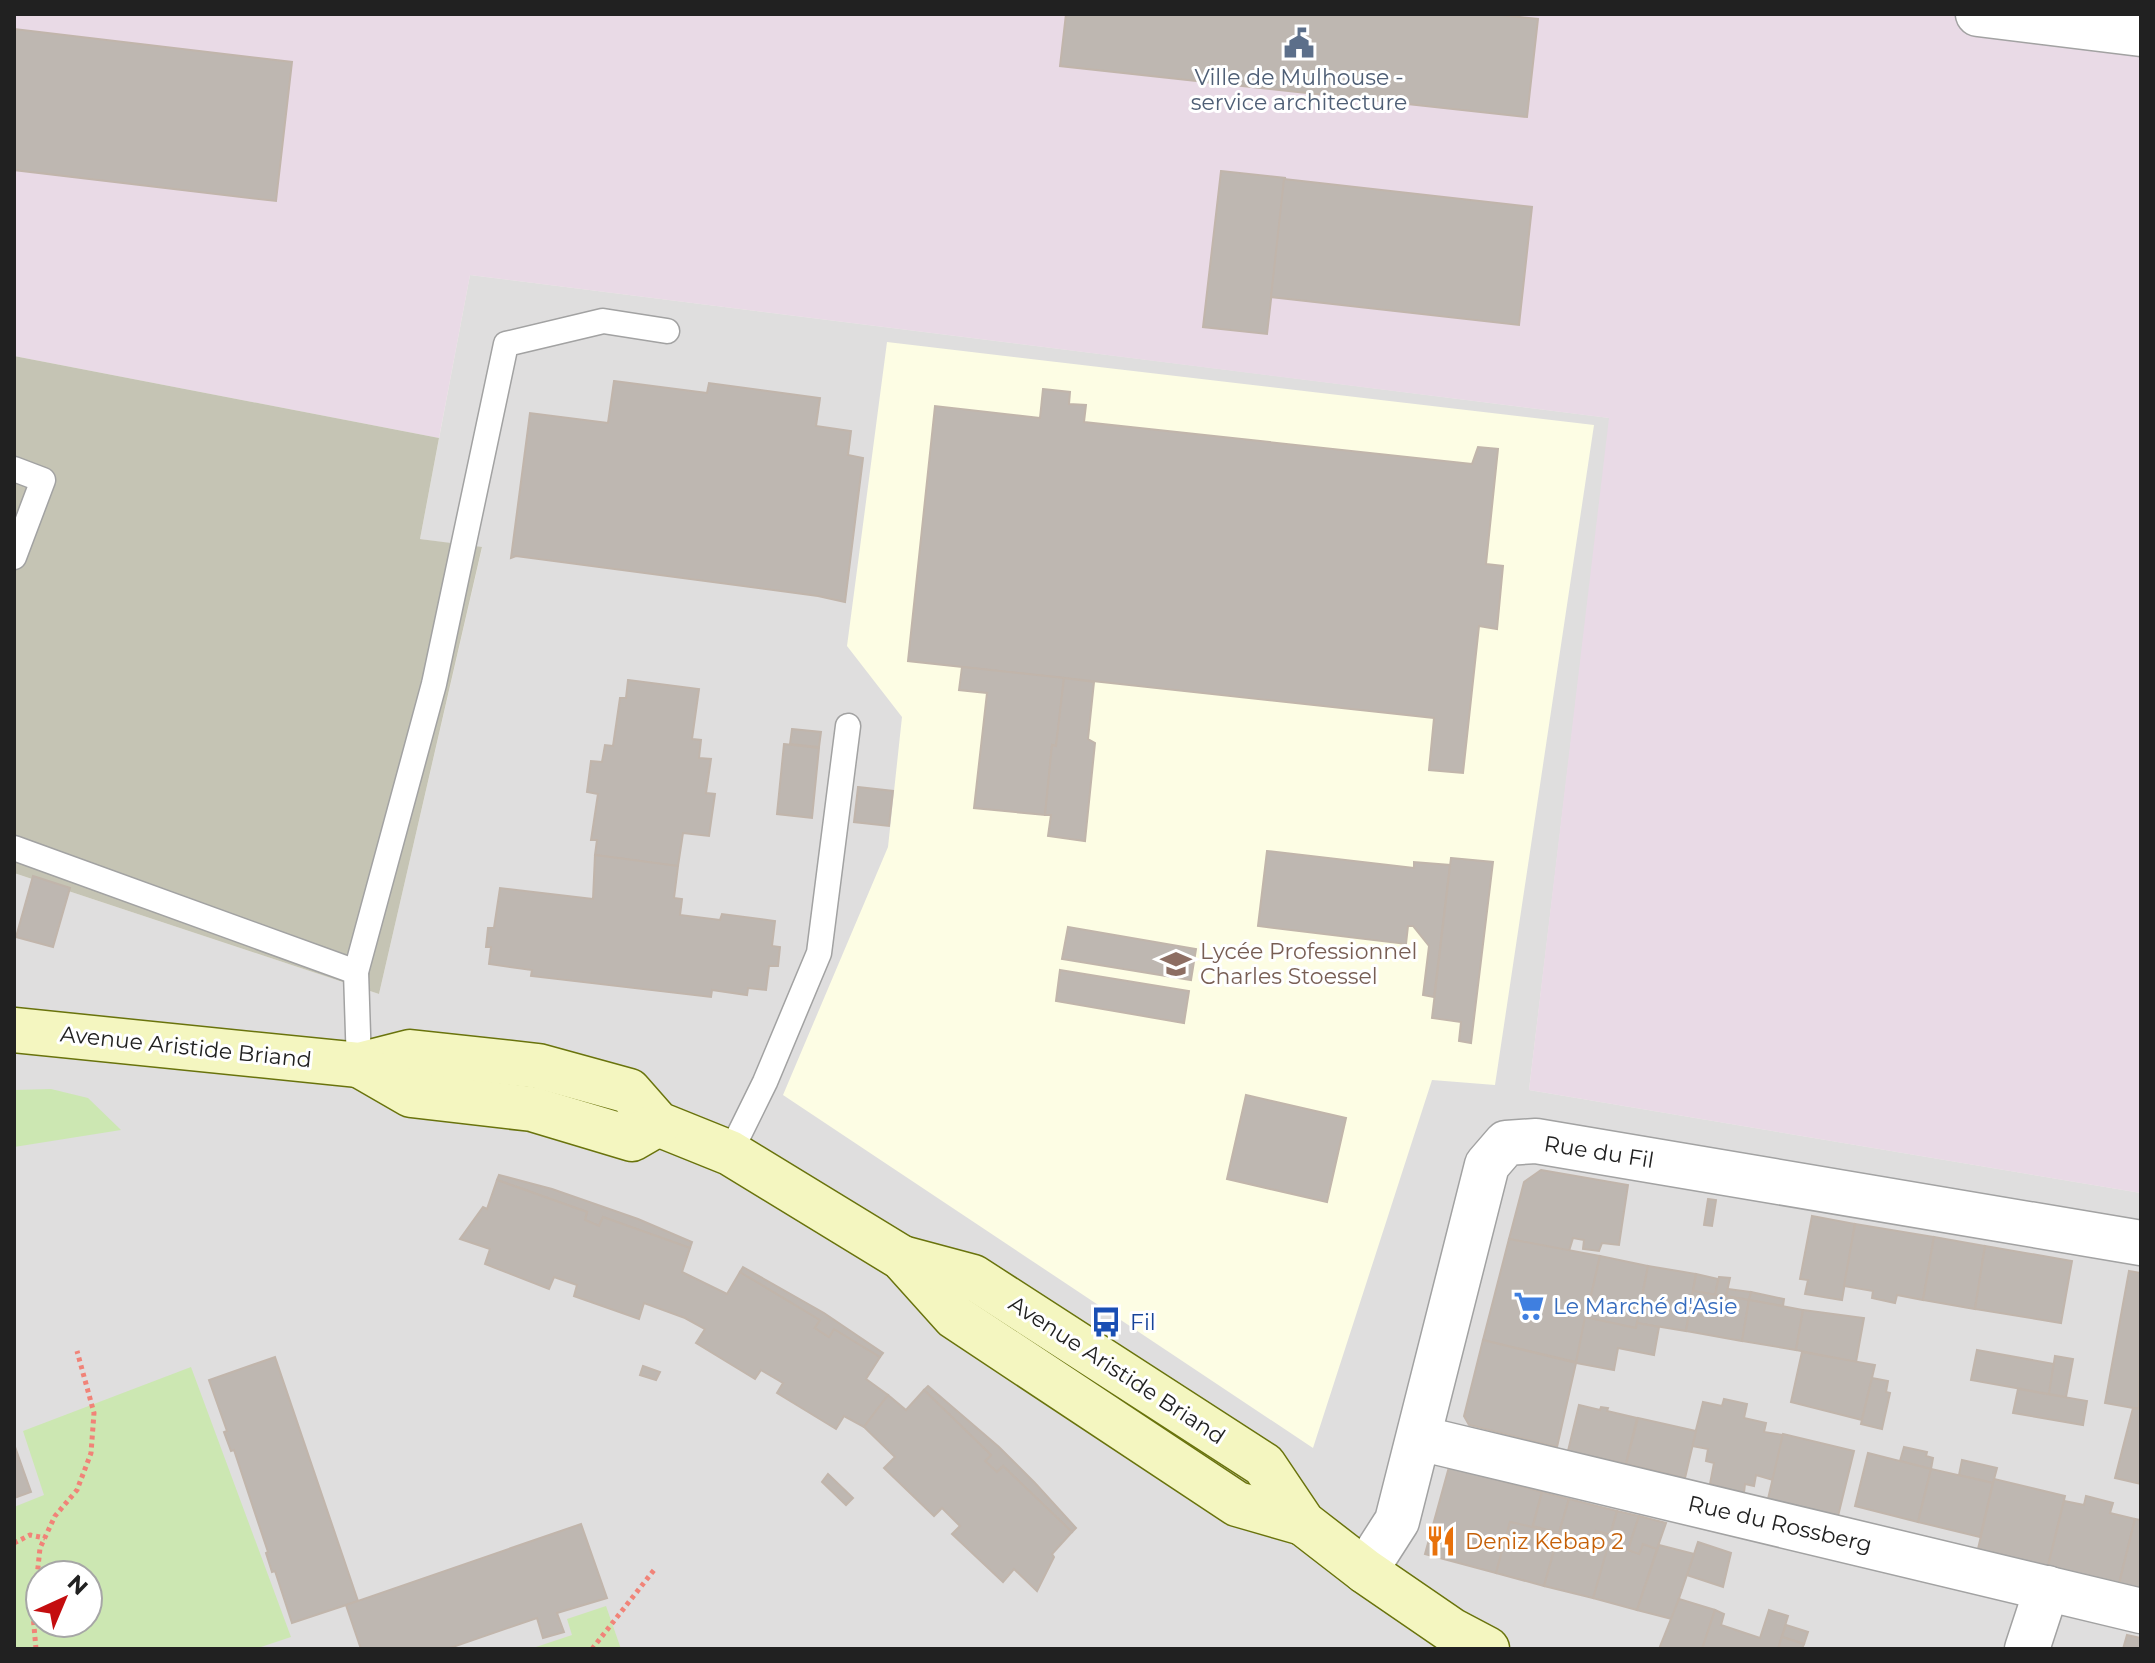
<svg xmlns="http://www.w3.org/2000/svg" width="2155" height="1663" viewBox="0 0 2155 1663" font-family="Montserrat,sans-serif">
<style>
.residential{fill:#dfdede;fill-rule:evenodd}
.industrial{fill:#e9dae6}
.education{fill:#fdfde4}
.construction{fill:#c5c4b4}
.grass{fill:#cce7b2;fill-rule:evenodd}
.building{fill:#beb7b1;stroke:#c1b5ab;stroke-width:2}
.lines{fill:none;stroke-linecap:round;stroke-linejoin:round}
.service-casing{stroke:#a2a2a2;stroke-width:27}
.minor-casing{stroke:#a2a2a2;stroke-width:47}
.secondary-casing{stroke:#69730c;stroke-width:47}
.path{stroke:#f18378;stroke-width:5;stroke-dasharray:4 4;stroke-linecap:butt}
.service{stroke:#fff;stroke-width:24}
.minor{stroke:#fff;stroke-width:44}
.secondary{stroke:#f4f6c0;stroke-width:44}
.labels{text-anchor:middle;dominant-baseline:central;stroke-width:6;stroke-linejoin:round;paint-order:stroke}
.service-label{font-size:22px;fill:#4e5e75;stroke:#fff}
.education-label{font-size:22px;fill:#785e54;stroke:#fff;text-anchor:start}
.street-label{font-size:22px;fill:#212121;stroke:#fff}
.shop-label{font-size:22px;fill:#366cbe;stroke:#fff;text-anchor:start}
.transit-label{font-size:22px;fill:#164399;stroke:#fff;text-anchor:start}
.food-label{font-size:22px;fill:#c56008;stroke:#fff;text-anchor:start}
</style>
<rect width="100%" height="100%" fill="#f0ede8"/>
<path class="residential" d="M470,275L1610,418L1529,1090L2141,1193V1649H14V873L379,994L482,548L420,539ZM40,1575H88V1623H40Z"/>
<polygon class="industrial" points="14,14 2141,14 2141,1193 1529,1090 1609,418 470,275 439,438 14,356"/>
<polygon class="education" points="887,342 1594,425 1495,1085 1432,1080 1313,1448 783,1095 888,847 902,717 847,646"/>
<polygon class="construction" points="14,356 439,438 420,539 482,547 379,994 14,873"/>
<g class="grass">
<polygon points="51,1089 88,1098 121,1130 14,1147 14,1090"/>
<path d="M191,1367L291,1637L255,1649H14V1507L44,1495L23,1431ZM40,1575H88V1623H40Z"/>
<polygon points="606,1606 621,1649 530,1649 572,1635 567,1619"/>
</g>
<g class="building">
<polygon points="1066,14 1493,14 1538,19 1527,117 1060,66"/>
<polygon points="14,29 292,62 276,201 14,170"/>
<polygon points="1221,171 1285,178 1267,334 1203,327"/>
<polygon points="1284,179 1532,207 1519,325 1271,297"/>
<polygon points="614,381 707,393 709,383 820,398 816,426 851,431 848,455 863,458 845,602 818,596 516,556 511,558 530,413 608,423"/>
<polygon points="1043,389 1070,392 1069,404 1086,405 1084,422 1472,464 1478,447 1498,449 1486,564 1503,566 1497,629 1479,626 1463,773 1429,770 1434,718 908,661 935,406 1040,418"/>
<polygon points="962,667 1064,678 1056,746 1052,745 1045,815 974,808 987,693 959,690"/>
<polygon points="1064,678 1094,682 1088,739 1095,743 1085,841 1048,836 1051,815 1045,815 1052,745 1056,746"/>
<polygon points="628,680 699,689 692,739 701,740 699,758 711,759 706,793 715,794 709,836 683,833 678,866 595,855 597,840 591,840 598,794 587,792 591,761 602,762 605,745 613,746 620,698 626,698"/>
<polygon points="792,729 821,732 819,747 790,744"/>
<polygon points="784,744 819,748 812,818 777,814"/>
<polygon points="858,787 893,791 889,826 854,822"/>
<polygon points="1267,851 1414,868 1414,862 1450,865 1434,997 1423,995 1429,946 1413,926 1408,926 1406,944 1258,926"/>
<polygon points="595,855 678,866 674,898 682,899 680,915 720,920 722,914 775,921 772,946 780,947 778,966 769,966 766,990 748,988 747,995 712,990 711,997 531,976 532,970 489,964 491,947 486,947 488,928 494,928 500,888 593,899"/>
<polygon points="1451,858 1493,862 1471,1043 1459,1041 1461,1022 1432,1018"/>
<polygon points="33,876 70,888 53,947 16,937"/>
<polygon points="1068,927 1196,949 1191,980 1062,959"/>
<polygon points="1060,970 1189,991 1184,1023 1056,1001"/>
<polygon points="1246,1095 1346,1118 1327,1202 1227,1179"/>
<polygon points="1541,1170 1628,1185 1619,1245 1602,1243 1599,1251 1583,1249 1584,1240 1573,1238 1569,1251 1509,1239 1524,1182"/>
<polygon points="499,1175 552,1189 638,1219 692,1242 690,1248 603,1217 599,1226 585,1220 587,1212 497,1180"/>
<polygon points="497,1180 587,1212 585,1220 599,1226 603,1217 690,1248 682,1272 727,1294 740,1272 820,1320 815,1328 829,1337 834,1329 880,1357 866,1379 888,1395 864,1427 844,1416 836,1429 777,1393 783,1383 761,1370 755,1379 696,1343 705,1329 685,1318 644,1303 639,1319 574,1296 577,1285 554,1277 549,1289 485,1264 490,1249 460,1239 483,1207 487,1209"/>
<polygon points="1708,1199 1716,1200 1712,1226 1704,1225"/>
<polygon points="1812,1216 1855,1224 1842,1300 1805,1294 1808,1280 1800,1279"/>
<polygon points="1855,1224 1934,1237 1923,1300 1897,1295 1895,1303 1872,1298 1873,1291 1844,1286"/>
<polygon points="1934,1237 1985,1246 1975,1309 1923,1300"/>
<polygon points="1509,1239 1600,1256 1576,1362 1483,1340"/>
<polygon points="1985,1246 2072,1261 2061,1323 1975,1309"/>
<polygon points="1600,1256 1648,1266 1636,1328 1586,1318"/>
<polygon points="1648,1266 1696,1274 1686,1331 1637,1323"/>
<polygon points="743,1267 824,1313 883,1353 880,1357 834,1329 829,1337 815,1328 820,1320 740,1272"/>
<polygon points="2129,1271 2141,1273 2139,1409 2105,1403"/>
<polygon points="1696,1274 1718,1279 1715,1295 1693,1291"/>
<polygon points="1719,1277 1730,1278 1726,1296 1715,1295"/>
<polygon points="1728,1289 1751,1292 1749,1300 1726,1296"/>
<polygon points="1693,1291 1749,1300 1742,1341 1686,1331"/>
<polygon points="1751,1292 1784,1299 1783,1306 1749,1300"/>
<polygon points="1749,1300 1803,1310 1796,1350 1742,1341"/>
<polygon points="1803,1310 1864,1318 1856,1362 1796,1350"/>
<polygon points="1585,1317 1636,1328 1637,1323 1659,1327 1654,1355 1618,1348 1614,1370 1576,1363"/>
<polygon points="1483,1340 1576,1363 1557,1447 1469,1425 1464,1416"/>
<polygon points="1977,1350 2054,1364 2049,1394 1971,1380"/>
<polygon points="1802,1352 1875,1365 1862,1420 1791,1402"/>
<polygon points="2055,1356 2073,1359 2066,1397 2049,1394"/>
<polygon points="275,1357 358,1601 292,1623 275,1571 272,1572 266,1553 268,1552 234,1450 231,1451 224,1432 227,1431 209,1380"/>
<polygon points="643,1366 660,1372 656,1380 640,1375"/>
<polygon points="1872,1378 1888,1381 1886,1392 1890,1393 1882,1429 1861,1424"/>
<polygon points="928,1386 999,1447 1035,1483 1076,1528 1072,1532 1003,1466 997,1472 985,1461 991,1455 924,1390"/>
<polygon points="2018,1389 2087,1401 2083,1425 2013,1413"/>
<polygon points="924,1390 991,1455 985,1461 997,1472 1003,1466 1072,1532 1052,1554 1054,1557 1037,1591 1014,1569 1003,1582 952,1534 960,1526 942,1508 934,1516 884,1468 895,1457 864,1427 888,1395 906,1410"/>
<polygon points="1724,1399 1747,1404 1744,1418 1766,1423 1764,1432 1783,1435 1773,1480 1756,1475 1754,1486 1745,1484 1744,1493 1710,1484 1714,1463 1706,1461 1708,1449 1692,1446 1703,1402 1722,1406"/>
<polygon points="1579,1405 1600,1410 1601,1407 1608,1408 1607,1411 1637,1418 1626,1464 1568,1451"/>
<polygon points="2133,1408 2141,1409 2141,1484 2115,1478"/>
<polygon points="1638,1418 1696,1431 1685,1478 1626,1464"/>
<polygon points="1783,1434 1854,1451 1838,1516 1768,1499"/>
<polygon points="14,1444 31,1492 14,1498"/>
<polygon points="1904,1447 1927,1452 1926,1456 1933,1458 1931,1469 1900,1461"/>
<polygon points="1868,1453 1931,1469 1918,1522 1855,1506"/>
<polygon points="1962,1460 1997,1468 1993,1483 1959,1475"/>
<polygon points="1449,1467 1542,1492 1532,1528 1510,1522 1496,1573 1425,1554"/>
<polygon points="1931,1469 1993,1483 1980,1537 1918,1522"/>
<polygon points="828,1474 853,1498 846,1505 822,1482"/>
<polygon points="1994,1479 2065,1496 2048,1566 1978,1549"/>
<polygon points="1542,1492 1569,1499 1559,1533 1533,1526"/>
<polygon points="2086,1496 2113,1503 2110,1513 2135,1519 2119,1584 2048,1566 2064,1501 2084,1505"/>
<polygon points="1569,1499 1617,1511 1610,1535 1596,1531 1593,1543 1559,1533"/>
<polygon points="1617,1511 1639,1516 1628,1550 1639,1554 1643,1544 1657,1549 1637,1610 1593,1598"/>
<polygon points="1639,1516 1666,1523 1657,1549 1643,1544 1639,1554 1628,1550"/>
<polygon points="2135,1519 2141,1520 2141,1589 2119,1584"/>
<polygon points="1510,1522 1559,1533 1544,1586 1496,1573"/>
<polygon points="581,1524 607,1598 557,1613 564,1632 543,1638 537,1618 447,1649 361,1649 346,1605"/>
<polygon points="1596,1531 1610,1535 1608,1546 1593,1543"/>
<polygon points="1559,1533 1608,1546 1593,1598 1544,1586"/>
<polygon points="1698,1542 1731,1553 1723,1587 1687,1575"/>
<polygon points="1659,1545 1694,1554 1672,1619 1637,1610"/>
<polygon points="1679,1599 1715,1610 1702,1649 1659,1649"/>
<polygon points="1715,1610 1724,1614 1721,1625 1760,1638 1769,1610 1788,1616 1778,1649 1702,1649"/>
<polygon points="1786,1625 1808,1632 1804,1644 1782,1637"/>
<polygon points="2127,1635 2141,1638 2141,1649 2123,1649"/>
<polygon points="1782,1637 1804,1644 1802,1649 1778,1649"/>
</g>
<g class="lines">
<g class="service-casing">
<g id="service">
<polyline points="14,469 43,480 14,557"/>
<polyline points="14,848 356,972 359,1065"/>
<polyline points="356,972 434,684 506,344 603,321 667,331"/>
<polyline points="730,1153 765,1082 819,953 848,726"/>
</g>
</g>
<g class="minor-casing">
<g id="minor">
<polyline points="1978,14 2141,34"/>
<polyline points="1419,1438 2141,1611"/>
<polyline points="1365,1571 1397,1521 1487,1165 1506,1143 1536,1141 2141,1243"/>
<polyline points="2027,1649 2047,1588"/>
</g>
</g>
<g class="secondary-casing">
<g id="secondary">
<polyline points="14,1030 359,1065 410,1052 538,1066 629,1091 658,1124 730,1153 902,1258 955,1317 1237,1504 1303,1523"/>
<polyline points="359,1065 411,1095 532,1109 632,1139 658,1124"/>
<polyline points="902,1258 973,1277 1264,1465 1303,1523 1365,1571 1451,1630 1487,1649"/>
</g>
</g>
<g class="path">
<polyline points="14,1543 30,1535 45,1538"/>
<polyline points="36,1649 33,1615 40,1548 55,1516 77,1490 91,1453 94,1413 77,1351"/>
<polyline points="592,1649 654,1570"/>
</g>
<use href="#service" class="service"/>
<use href="#minor" class="minor"/>
<use href="#secondary" class="secondary"/>
</g>
<defs>
<g id="civic-bare" transform="scale(2.4)"><path d="M-.6-6.5H3V-4.5H.6V-3L4-1V1h2V6H-6V1h2V-1L-.6-3ZM-1.2 2.5V6h2.4V2.5Z" fill="#5c6f8a" stroke="#fff" stroke-width="2.5" paint-order="stroke"/></g>
<g id="school-bare" transform="scale(2.4)"><path d="M0-5L7-2L0 1L-7-2ZM-4 1L0 2.5L4 1V4Q0 6-4 4Z" fill="#8d6e63" stroke="#fff" stroke-width="2.5" paint-order="stroke"/></g>
<g id="supermarket-bare" transform="scale(2.4)"><path d="M-6-5.5h2.5l.6 2H6L4.5 2H-2.5L-4.4-4H-6ZM-1.5 3.2a1.3 1.3 0 1 0 .1 0ZM3 3.2a1.3 1.3 0 1 0 .1 0Z" fill="#3f7fe0" stroke="#fff" stroke-width="2.5" paint-order="stroke"/></g>
<g id="bus-bare" transform="scale(2.4)"><path d="M-5-6H5V4H4V6H2V4H-2V6H-4V4H-5ZM-3.5-4V0h7V-4ZM-3.5 1.2v1.5H-2V1.2ZM2 1.2v1.5H3.5V1.2Z" fill="#1a4fb4" stroke="#fff" stroke-width="2.5" paint-order="stroke"/></g>
<g id="restaurant-bare" transform="scale(2.4)"><path d="M-5-6h1v4h1v-4h1v4h1v-4h1v5L-1.5 .5V6h-2V.5L-5-1ZM5-6V6H3V1.5H1.5Q1.5-4 5-6Z" fill="#e8710a" stroke="#fff" stroke-width="2.5" paint-order="stroke"/></g>
</defs>
<g fill-rule="evenodd">
<use href="#civic-bare" x="1299" y="43"/>
<use href="#school-bare" x="1176" y="964"/>
<use href="#supermarket-bare" x="1529" y="1306"/>
<use href="#bus-bare" x="1106" y="1322"/>
<use href="#restaurant-bare" x="1441" y="1541"/>
</g>
<g class="labels">
<g class="service-label">
<text x="1299" y="77">Ville de Mulhouse -<tspan x="1299" dy="25">service architecture</tspan></text>
</g>
<g class="education-label">
<text x="1200" y="951">Lycée Professionnel<tspan x="1200" dy="25">Charles Stoessel</tspan></text>
</g>
<g class="street-label">
<text transform="translate(186 1047) rotate(6)">Avenue Aristide Briand</text>
<text transform="translate(1599 1152) rotate(9)">Rue du Fil</text>
<text transform="translate(1117 1370) rotate(33)">Avenue Aristide Briand</text>
<text transform="translate(1780 1524) rotate(13)">Rue du Rossberg</text>
</g>
<g class="shop-label">
<text x="1553" y="1306">Le Marché d'Asie</text>
</g>
<g class="transit-label">
<text x="1130" y="1322">Fil</text>
</g>
<g class="food-label">
<text x="1465" y="1541">Deniz Kebap 2</text>
</g>
</g>
<rect width="2155" height="1663" fill="none" stroke="#212121" stroke-width="32"/>
<g transform="translate(64 1599) rotate(44)"><circle r="38" fill="#ffffff" stroke="#a6a6a6" stroke-width="2"/>
<path d="M0-6L14 30L0 20L-14 30Z" fill="#c40d0f"/>
<text y="-12" font-size="22" font-weight="bold" text-anchor="middle" fill="#212121">N</text>
</g>
</svg>
